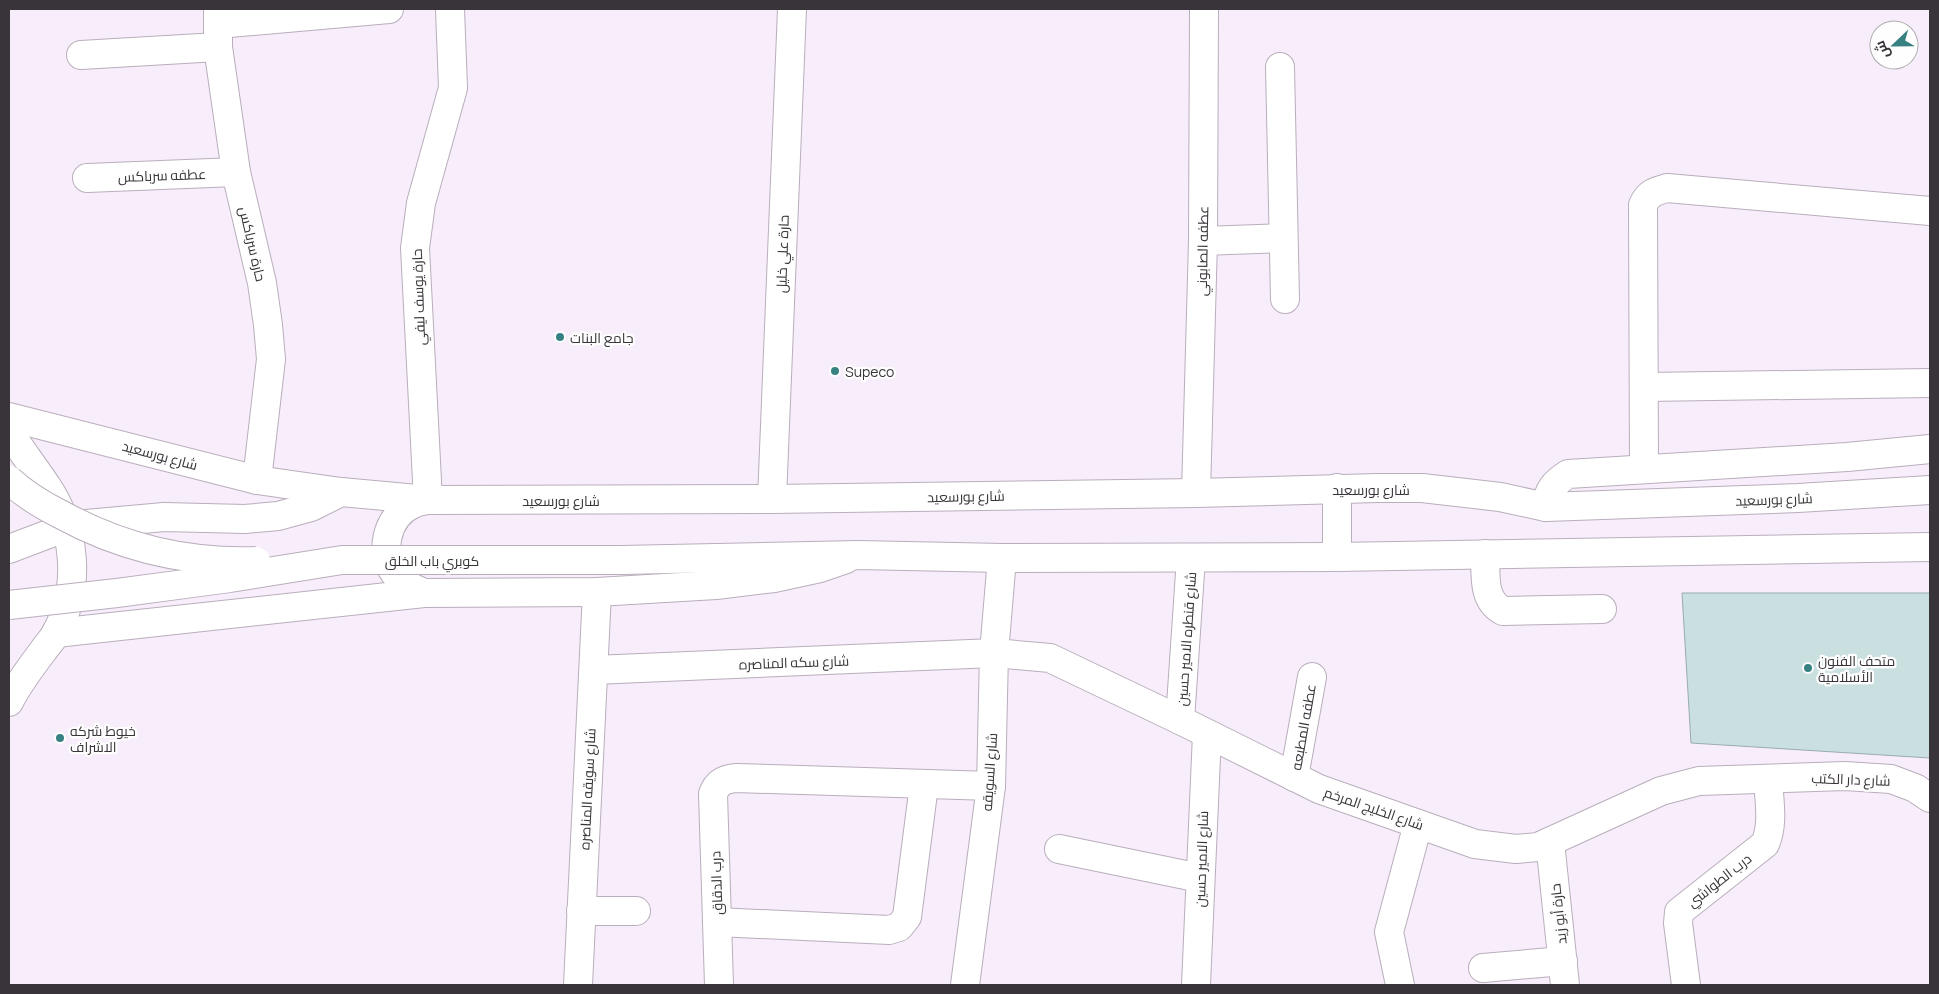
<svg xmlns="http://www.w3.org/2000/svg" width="1939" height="994" viewBox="0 0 1939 994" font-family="Manrope,Cairo,sans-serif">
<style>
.building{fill:#cadfdf;stroke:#99acad}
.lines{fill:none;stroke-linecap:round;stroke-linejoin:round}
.minor-casing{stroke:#b9aebb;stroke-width:30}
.major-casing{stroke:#b9aebb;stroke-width:30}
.minor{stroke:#fff;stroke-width:28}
.major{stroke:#fff;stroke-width:28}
.major-bridge-casing{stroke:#b9aebb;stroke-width:30;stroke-linecap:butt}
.major-bridge{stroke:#fff;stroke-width:28}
.poi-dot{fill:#388183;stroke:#fefefe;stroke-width:2}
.labels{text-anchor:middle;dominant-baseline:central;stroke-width:4.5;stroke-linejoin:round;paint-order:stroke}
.street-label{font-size:14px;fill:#383439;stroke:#fefefe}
.poi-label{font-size:14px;fill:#383439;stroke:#fefefe;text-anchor:start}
</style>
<rect width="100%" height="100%" fill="#f8edfa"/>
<polygon class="building" points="1682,593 1930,593 1930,758 1691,743"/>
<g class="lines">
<g class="minor-casing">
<g id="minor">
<polyline points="218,9 218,47 236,172 262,283 268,325 271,359 257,480"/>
<polyline points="218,24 389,9"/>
<polyline points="81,55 218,47"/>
<polyline points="1280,67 1285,299"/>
<polyline points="87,178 236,172"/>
<polyline points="1203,241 1283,238"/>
<polyline points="1645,387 1930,383"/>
<path d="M1644,469L1643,205C1648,193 1656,191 1667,188L1930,211"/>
<polyline points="1196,493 1203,241 1204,9"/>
<polyline points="772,499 792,9"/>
<polyline points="428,500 415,248 421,203 453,88 450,9"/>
<path d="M1546,507C1548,490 1554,483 1568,474L1847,457L1930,449"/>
<path d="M1485,554C1486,575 1482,600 1503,611L1602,609"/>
<polyline points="56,633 424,593 597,592 716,585 774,578 820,568 846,559"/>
<polyline points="594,670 994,653 1050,658 1180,720 1319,789 1475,844 1516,849 1538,847 1661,791 1699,781 1845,776 1891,779 1915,788 1930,798"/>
<polyline points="1180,720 1191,558"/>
<polyline points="1294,777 1312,677"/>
<polyline points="1550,842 1565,985"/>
<polyline points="1059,849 1200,878"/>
<polyline points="581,911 636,911"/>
<polyline points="717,922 889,930 899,927 907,917 924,785"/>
<polyline points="1483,968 1563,961"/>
<polyline points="578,985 597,592"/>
<path d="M719,985L713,794C717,782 725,779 736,778L991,786"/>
<polyline points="965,985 991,786 994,653 1002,558"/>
<polyline points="1196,985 1207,734"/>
<polyline points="1400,985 1389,932 1418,824"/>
<path d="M1686,985L1678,923L1679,912L1765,844C1774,824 1769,800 1768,779"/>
</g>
</g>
<g class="major-casing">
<g id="major">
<polyline points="9,417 257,480 341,492 428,500 772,499 1196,493 1378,488 1422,488 1500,497 1546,507 1798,498 1930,490"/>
<path d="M9,431C21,451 35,468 48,488C76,531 81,587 56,633C53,639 47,645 43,651C30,668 18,684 9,702"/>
<polyline points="1337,488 1337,557"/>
<polyline points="9,549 67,527 86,524 164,517 245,519 278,516 311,507 341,492"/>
<polyline points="621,560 858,555 1002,558 1337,557 1930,547"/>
<path d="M424,593C414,589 405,585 398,577C377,556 386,516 413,504C417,502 423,501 428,500"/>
</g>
</g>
<use href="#minor" class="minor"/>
<use href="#major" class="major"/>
<g class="major-bridge-casing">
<g id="major-bridge">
<path d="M9,480C23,493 42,505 60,514C122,548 185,563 256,561"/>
<polyline points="9,605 117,593 230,578 342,560 621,560"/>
</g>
</g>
<use href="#major-bridge" class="major-bridge"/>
</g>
<g class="poi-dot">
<circle cx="560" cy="337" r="5"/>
<circle cx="835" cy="371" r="5"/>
<circle cx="1808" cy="668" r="5"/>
<circle cx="60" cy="738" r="5"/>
</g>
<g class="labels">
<g class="street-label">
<text transform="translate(162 175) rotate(-2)">عطفه سرباكس</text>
<text transform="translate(253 244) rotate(77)">حارة سرباكس</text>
<text transform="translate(1202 251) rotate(-89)">عطفه الصابوني</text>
<text transform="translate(782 254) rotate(-88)">حارة علي خليل</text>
<text transform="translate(418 297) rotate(-92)">حارة يوسف ليفي</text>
<text transform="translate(160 455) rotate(15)">شارع بورسعيد</text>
<text x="1371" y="489">شارع بورسعيد</text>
<text transform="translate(966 496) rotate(-1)">شارع بورسعيد</text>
<text transform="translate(1774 499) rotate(-2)">شارع بورسعيد</text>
<text x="561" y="500">شارع بورسعيد</text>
<text x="432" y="560">كوبري باب الخلق</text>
<text transform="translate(1186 639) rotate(-86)">شارع قنطره الامير حسين</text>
<text transform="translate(794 662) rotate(-2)">شارع سكه المناصره</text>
<text transform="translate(1303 727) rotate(-80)">عطفه المطبعه</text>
<text transform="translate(989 772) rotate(-86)">شارع السويقه</text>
<text transform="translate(1851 779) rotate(2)">شارع دار الكتب</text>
<text transform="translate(587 789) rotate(-87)">شارع سويقه المناصره</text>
<text transform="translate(1374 808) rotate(19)">شارع الخليج المرخم</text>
<text transform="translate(1201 859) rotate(-88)">شارع الامير حسين</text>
<text transform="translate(1719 880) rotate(-38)">درب الطواشي</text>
<text transform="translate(716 883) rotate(-92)">درب الدقاق</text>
<text transform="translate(1558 914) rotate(-96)">حارة أبو زيد</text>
</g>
<g class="poi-label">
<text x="570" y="337">جامع البنات</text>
<text x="845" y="371">Supeco</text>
<text x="1818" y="660">متحف الفنون<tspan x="1818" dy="16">الأسلامية</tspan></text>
<text x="70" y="730">خيوط شركه<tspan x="70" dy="16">الاشراف</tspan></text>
</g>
</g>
<rect width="1939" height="994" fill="none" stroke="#383439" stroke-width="20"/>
<g transform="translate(1894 45) rotate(248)"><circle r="24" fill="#fefefe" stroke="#afadaf"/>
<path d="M0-4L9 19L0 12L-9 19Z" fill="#388183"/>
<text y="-8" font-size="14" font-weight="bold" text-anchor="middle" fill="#383439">ش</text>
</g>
</svg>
